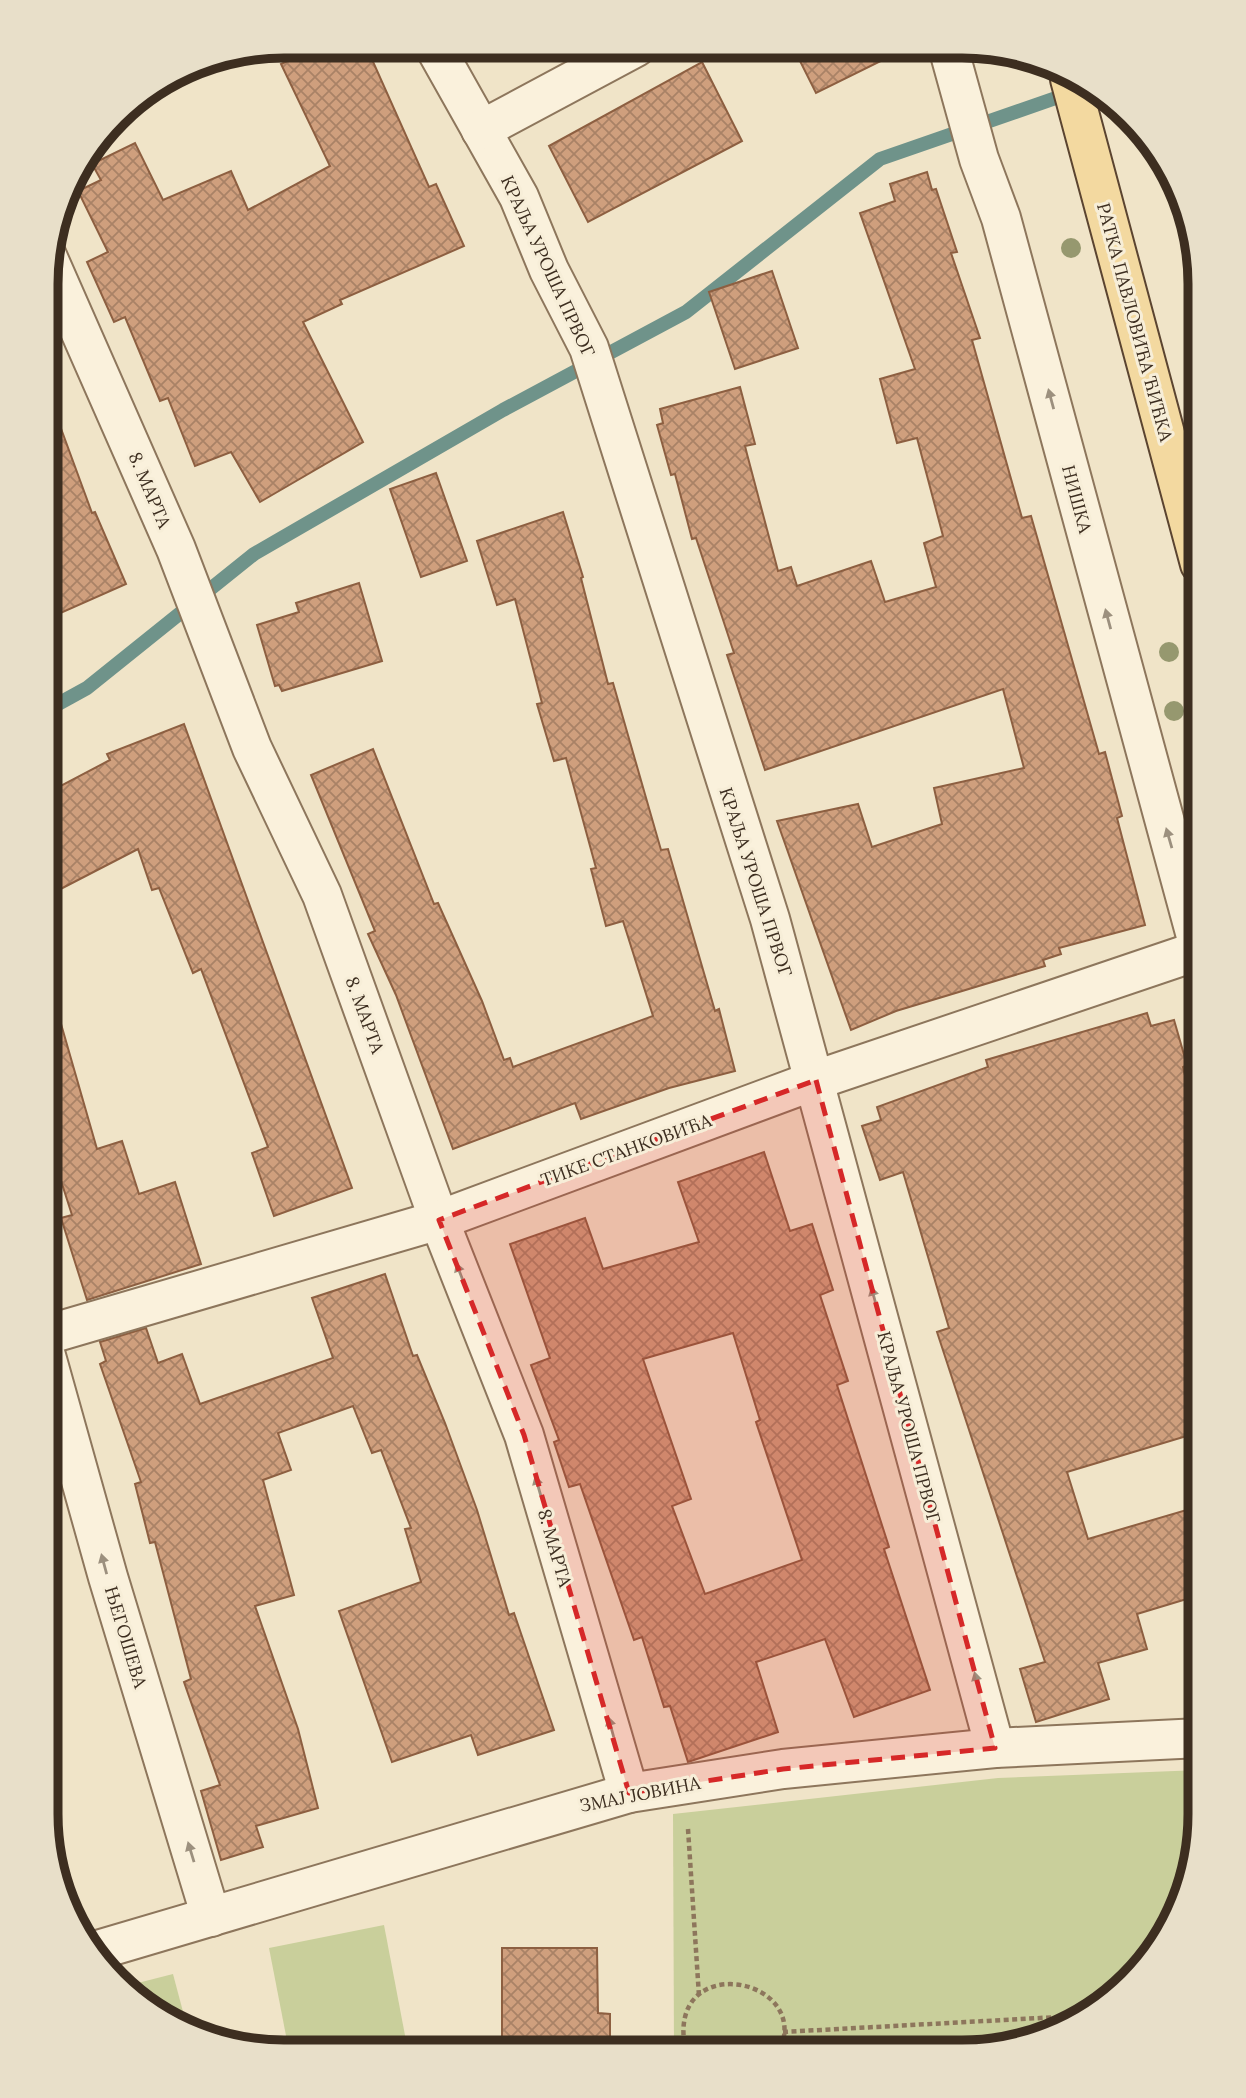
<svg xmlns="http://www.w3.org/2000/svg" width="1246" height="2098" viewBox="0 0 1246 2098" font-family="Lora,serif">
<style>
.green{fill:#c9cf9b}
.lines{fill:none;stroke-linecap:round;stroke-linejoin:round}
.stream{stroke:#6f938a;stroke-width:14}
.building{fill:url(#building-cross-hatch);stroke:#8d5f41;stroke-width:2;fill-rule:evenodd}
.minor-casing{stroke:#8d765c;stroke-width:42}
.primary-casing{stroke:#5b4430;stroke-width:42}
.path{stroke:#8d765c;stroke-width:4.5;stroke-dasharray:5 3.5;stroke-linecap:butt}
.minor{stroke:#faf1dc;stroke-width:38}
.primary{stroke:#f3d9a0;stroke-width:38}
.tree{fill:#96986f}
.oneway{fill:#9c907e}
.marked{fill:#d62828;fill-opacity:0.2;stroke:#d62828;stroke-width:5;stroke-dasharray:14 9;stroke-linejoin:round}
.labels{text-anchor:middle;dominant-baseline:central;stroke-width:6;stroke-linejoin:round;paint-order:stroke}
.street-label{font-size:18px;fill:#3d2e20;stroke:#f7eed8}
.rim{fill:none;stroke:#3d2e20;stroke-width:9}
</style>
<defs>
<pattern id="building-cross-hatch" width="8" height="8" patternUnits="userSpaceOnUse" patternTransform="scale(1.75)"><rect width="8" height="8" fill="#cf9f7d"/><path d="M0 0l8 8M0 8l8-8" fill="none" stroke="#a98266"/></pattern>
</defs>
<rect width="100%" height="100%" fill="#f0e4c8"/>
<g class="green">
<polygon points="1200,1770 1200,1830 1182,1905 1151,1959 1053,2035 963,2052 674,2052 673,1814 998,1778"/>
<polygon points="384,1925 408,2051 289,2051 269,1948"/>
<polygon points="173,1974 186,2023 139,2003 126,1986"/>
</g>
<g class="lines">
<polyline class="stream" points="47,710 87,688 254,554 503,410 686,312 880,159 1073,92"/>
</g>
<g class="building">
<polygon points="320,46 366,46 429,187 436,184 464,246 340,300 342,304 303,322 363,442 260,502 231,452 195,466 168,398 160,401 125,317 114,322 87,262 108,252 78,191 101,180 92,164 135,143 163,200 231,171 248,210 330,166 281,64"/>
<polygon points="793,47 909,47 816,93"/>
<polygon points="702,62 742,141 588,222 549,146"/>
<polygon points="927,172 932,190 936,189 957,252 951,253 980,338 972,340 1022,518 1031,516 1099,754 1105,752 1122,816 1117,818 1145,925 1059,948 1061,954 1043,960 1045,966 896,1011 851,1030 777,821 858,804 872,847 942,824 934,788 1024,768 1003,689 765,770 727,655 734,653 696,538 692,539 675,474 671,475 657,425 663,423 660,409 740,387 755,444 745,446 747,454 778,571 791,567 797,586 871,561 885,602 936,587 924,543 943,536 917,438 897,443 880,379 915,369 860,213 895,201 890,184"/>
<polygon points="772,271 798,348 735,369 709,292"/>
<polygon points="52,404 92,513 95,512 126,584 47,619 47,405"/>
<polygon points="436,473 467,561 421,577 390,489"/>
<polygon points="563,512 583,577 581,578 608,684 613,683 661,850 668,849 715,1011 719,1009 735,1071 669,1088 581,1119 575,1103 453,1149 396,995 368,934 375,931 311,775 373,749 434,904 438,903 482,1001 504,1060 510,1058 513,1067 653,1016 623,921 606,926 591,869 596,868 566,758 554,761 537,704 542,703 515,599 497,605 477,541"/>
<polygon points="359,583 382,661 282,691 279,685 275,686 257,625 299,612 296,603"/>
<polygon points="184,724 352,1188 274,1216 252,1153 268,1147 201,969 193,973 159,888 152,890 138,849 47,896 47,793 110,760 107,754"/>
<polygon points="57,1010 97,1149 122,1141 139,1194 175,1182 201,1264 87,1300 61,1218 72,1215 46,1134 47,1011"/>
<polygon points="1147,1013 1151,1026 1174,1020 1187,1065 1183,1067 1200,1139 1200,1432 1067,1472 1088,1539 1200,1506 1200,1595 1137,1614 1147,1649 1098,1663 1109,1699 1036,1722 1020,1669 1045,1662 937,1332 949,1328 903,1172 880,1180 862,1126 881,1120 877,1107 988,1067 986,1060"/>
<path d="M764,1152L790,1231L812,1224L833,1290L820,1295L848,1381L837,1385L889,1547L884,1549L930,1690L854,1717L825,1639L756,1662L778,1732L688,1762L670,1706L664,1707L642,1637L634,1640L580,1484L569,1487L554,1442L559,1440L531,1365L550,1358L510,1244L585,1218L603,1269L699,1242L678,1182ZM733,1333L760,1420L756,1422L802,1560L705,1594L672,1506L691,1499L643,1359Z"/>
<polygon points="385,1274 413,1356 417,1355 445,1423 477,1510 509,1615 514,1613 554,1730 478,1755 471,1735 392,1762 339,1611 421,1582 405,1529 411,1528 381,1450 372,1453 353,1406 278,1433 291,1470 263,1480 294,1595 255,1606 298,1729 318,1808 256,1826 263,1847 221,1860 201,1791 220,1785 184,1682 191,1679 155,1542 150,1543 135,1484 141,1482 100,1364 106,1361 100,1342 146,1328 158,1363 182,1354 200,1404 333,1358 312,1298"/>
<polygon points="502,1948 597,1948 598,2013 610,2014 610,2052 502,2051"/>
</g>
<g class="lines">
<g class="minor-casing">
<g id="minor">
<polyline points="434,46 519,197 549,270 589,348 770,919 995,1748"/>
<polyline points="948,47 979,159 1001,218 1200,951"/>
<polyline points="481,130 636,47"/>
<polyline points="47,256 176,549 252,748 322,895 439,1220 524,1435 629,1793"/>
<polyline points="46,1335 439,1220 816,1080 1200,950"/>
<polyline points="46,1356 108,1577 211,1917"/>
<polyline points="98,1950 629,1793 783,1769 995,1748 1200,1738"/>
</g>
</g>
<g class="primary-casing">
<polyline id="primary" points="1070,79 1200,564"/>
</g>
<g class="path">
<polyline points="688,1829 699,1996"/>
<polyline points="783,2032 1077,2016"/>
<path d="M686,2052C662,1948 815,1976 779,2052"/>
</g>
<use href="#minor" class="minor"/>
<use href="#primary" class="primary"/>
</g>
<g class="tree">
<circle cx="1071" cy="248" r="10"/>
<circle cx="1169" cy="652" r="10"/>
<circle cx="1174" cy="711" r="10"/>
</g>
<defs><path id="oneway-solid" d="M-6-.8H1V-3.2L6.5 0L1 3.2V.8H-6Z" transform="scale(1.75)"/></defs>
<g class="oneway">
<use href="#oneway-solid" transform="translate(1051 399) rotate(-105)"/>
<use href="#oneway-solid" transform="translate(1108 619) rotate(-105)"/>
<use href="#oneway-solid" transform="translate(1169 838) rotate(-106)"/>
<use href="#oneway-solid" transform="translate(460 1273) rotate(-111)"/>
<use href="#oneway-solid" transform="translate(874 1297) rotate(-105)"/>
<use href="#oneway-solid" transform="translate(538 1486) rotate(-106)"/>
<use href="#oneway-solid" transform="translate(104 1564) rotate(-105)"/>
<use href="#oneway-solid" transform="translate(977 1682) rotate(-104)"/>
<use href="#oneway-solid" transform="translate(611 1727) rotate(-105)"/>
<use href="#oneway-solid" transform="translate(191 1852) rotate(-107)"/>
</g>
<path class="marked" d="M816,1080L995,1748L783,1769L629,1793L524,1435L439,1220Z"/>
<g class="labels">
<g class="street-label">
<text transform="translate(548 266) rotate(65)">КРАЉА УРОША ПРВОГ</text>
<text transform="translate(1135 322) rotate(75)">РАТКА ПАВЛОВИЋА ЋИЋКА</text>
<text transform="translate(150 490) rotate(67)">8. МАРТА</text>
<text transform="translate(1077 499) rotate(75)">НИШКА</text>
<text transform="translate(756 882) rotate(72)">КРАЉА УРОША ПРВОГ</text>
<text transform="translate(365 1015) rotate(70)">8. МАРТА</text>
<text transform="translate(626 1150) rotate(-20)">ТИКЕ СТАНКОВИЋА</text>
<text transform="translate(909 1427) rotate(75)">КРАЉА УРОША ПРВОГ</text>
<text transform="translate(555 1548) rotate(74)">8. МАРТА</text>
<text transform="translate(126 1637) rotate(73)">ЊЕГОШЕВА</text>
<text transform="translate(640 1794) rotate(-11)">ЗМАЈ ЈОВИНА</text>
</g>
</g>
<path d="M0 0H1246V2098H0ZM284 58H962A226 226 0 0 1 1188 284V1814A226 226 0 0 1 962 2040H284A226 226 0 0 1 58 1814V284A226 226 0 0 1 284 58Z" fill="#e8dfc9" fill-rule="evenodd"/>
<path class="rim" d="M284 58H962A226 226 0 0 1 1188 284V1814A226 226 0 0 1 962 2040H284A226 226 0 0 1 58 1814V284A226 226 0 0 1 284 58Z"/>
</svg>
